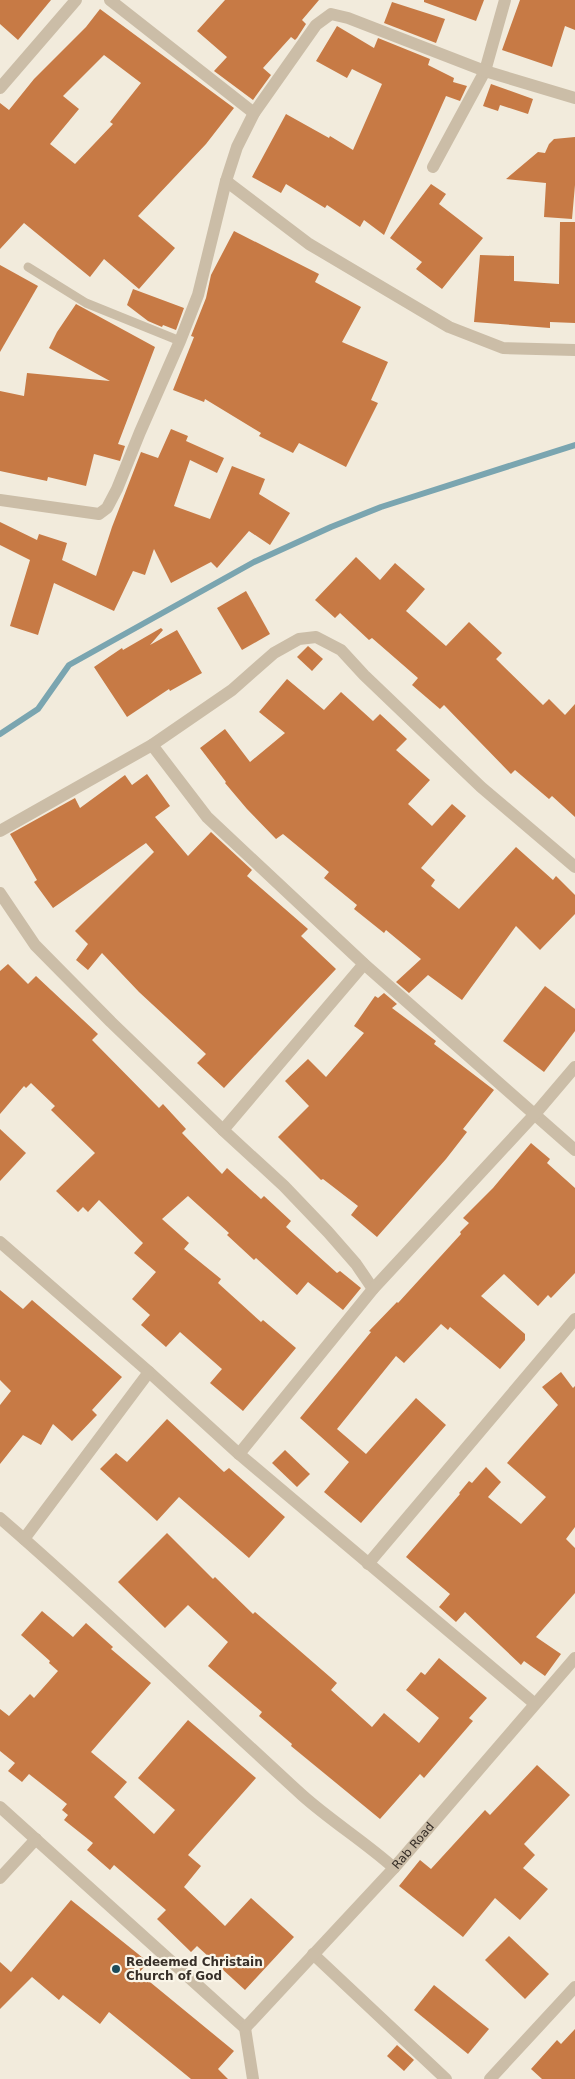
<svg xmlns="http://www.w3.org/2000/svg" width="575" height="2079" viewBox="0 0 575 2079" font-family="'DejaVu Sans',sans-serif">
<style>
.lines{fill:none;stroke-linecap:round;stroke-linejoin:round}
.stream{stroke:#7aa5b0;stroke-width:6}
.building{fill:#c77a45;fill-rule:evenodd}
.service{stroke:#cbbda7;stroke-width:9}
.minor{stroke:#cbbda7;stroke-width:12}
.poi-dot{fill:#1d4b59;stroke:#faf5e8;stroke-width:2}
.labels{text-anchor:middle;dominant-baseline:central;stroke-width:4.5;stroke-linejoin:round;paint-order:stroke}
.street-label{font-size:12px;fill:#372f28;stroke:#faf5e8}
.poi-label{font-size:12px;font-weight:bold;fill:#372f28;stroke:#faf5e8;text-anchor:start}
</style>
<rect width="100%" height="100%" fill="#f2ebdc"/>
<g class="lines">
<polyline class="stream" points="0,734 38,709 69,665 254,562 331,527 381,507 575,445"/>
</g>
<g class="building">
<polygon points="0,0 51,0 18,40 0,24"/>
<polygon points="225,0 319,0 302,20 306,24 297,38 295,40 291,37 263,68 271,75 253,100 214,71 227,57 197,31"/>
<polygon points="424,0 484,0 476,21 424,2"/>
<polygon points="520,0 575,0 575,30 565,26 552,67 502,50"/>
<polygon points="392,2 445,19 436,43 384,23"/>
<path d="M100,9L234,108L206,144L138,216L175,248L139,289L104,259L90,277L24,223L0,249V103L9,110L34,79L86,27ZM104,55L141,83L110,122L113,124L75,164L50,144L79,109L63,96Z"/>
<polygon points="337,26 374,48 378,38 430,59 428,65 454,78 453,82 467,86 460,101 446,96 384,235 364,220 360,227 327,205 325,208 286,184 281,193 252,177 286,114 329,138 330,136 353,150 382,84 352,69 347,78 316,61"/>
<polygon points="491,84 533,99 528,114 500,105 498,111 483,106"/>
<polygon points="575,137 575,185 572,219 544,217 546,183 506,179 538,152 545,153 549,144 554,139"/>
<polygon points="431,184 446,194 439,204 483,238 442,289 416,269 422,262 390,238"/>
<polygon points="560,222 575,222 575,323 550,322 550,328 474,322 480,255 514,256 514,281 559,284"/>
<polygon points="234,231 319,274 315,282 361,307 342,342 388,362 371,400 378,403 346,467 299,443 293,453 259,436 261,433 205,399 204,402 173,390 194,337 191,336 206,298 211,275"/>
<polygon points="0,265 38,286 0,352"/>
<polygon points="133,289 184,308 176,330 163,325 162,327 148,321 127,305"/>
<polygon points="76,304 155,347 118,444 125,446 120,461 94,454 86,486 48,477 47,481 0,471 0,391 24,396 27,373 110,381 49,348 57,332"/>
<polygon points="171,429 188,436 186,441 224,458 217,473 190,460 174,506 210,519 232,466 265,479 259,494 290,513 270,545 249,531 217,568 211,562 171,583 154,549 145,575 133,571 114,611 54,583 38,635 10,626 30,560 0,545 0,522 37,540 39,534 67,543 62,560 96,576 112,527 141,452 158,458"/>
<polygon points="356,557 380,580 395,563 425,589 406,611 446,646 469,622 502,653 496,659 543,705 549,699 565,715 575,704 575,817 552,796 549,799 515,770 511,774 444,705 440,709 412,685 418,678 372,638 369,640 340,613 335,618 315,600"/>
<polygon points="246,591 270,634 242,650 217,608"/>
<polygon points="161,628 163,630 150,645 177,630 202,673 170,691 169,689 127,717 94,667 122,648 123,650"/>
<polygon points="308,646 323,659 312,671 297,657"/>
<polygon points="287,679 324,710 341,692 373,721 380,714 407,739 396,750 430,780 408,804 432,826 452,804 466,816 421,868 435,880 431,886 459,909 516,847 553,880 556,876 575,895 575,914 540,950 516,926 462,1000 428,975 409,993 396,982 421,959 386,930 384,933 354,909 357,905 324,878 329,872 283,834 276,839 247,809 225,783 226,782 200,748 225,729 250,762 285,733 259,712"/>
<polygon points="147,774 170,806 155,817 188,856 211,832 252,870 247,876 308,929 301,936 336,969 224,1088 197,1063 206,1054 139,992 102,953 88,970 76,960 88,944 75,931 154,852 146,843 53,908 34,882 37,880 10,834 75,798 80,808 125,775 132,785"/>
<polygon points="8,964 28,984 36,976 98,1034 92,1040 159,1108 163,1104 186,1129 182,1133 222,1174 227,1168 261,1199 264,1196 291,1221 286,1227 337,1273 340,1271 361,1288 343,1310 308,1282 297,1295 256,1258 254,1260 227,1235 229,1233 188,1196 162,1219 189,1243 184,1249 221,1279 218,1283 261,1322 263,1320 296,1348 243,1411 210,1383 222,1369 180,1332 166,1347 141,1325 150,1315 132,1299 156,1272 134,1253 143,1243 99,1200 88,1212 83,1207 78,1212 56,1191 95,1153 51,1110 55,1106 31,1083 26,1088 24,1086 0,1114 0,971"/>
<polygon points="545,986 575,1009 575,1031 544,1072 503,1041"/>
<polygon points="384,993 397,1004 392,1008 436,1041 434,1044 494,1090 463,1129 467,1132 446,1159 377,1237 351,1215 358,1206 323,1179 321,1180 278,1137 309,1106 285,1081 308,1059 326,1077 364,1033 354,1026 375,996 378,998"/>
<polygon points="0,1129 26,1153 0,1181"/>
<polygon points="531,1143 550,1159 547,1163 575,1188 575,1273 551,1298 548,1295 538,1306 504,1274 481,1296 525,1334 525,1340 500,1369 450,1327 448,1330 441,1324 404,1363 396,1356 337,1429 366,1454 416,1398 446,1425 361,1523 324,1492 349,1462 300,1418 371,1332 369,1331 397,1302 398,1303 461,1234 460,1232 469,1223 463,1218 493,1188"/>
<polygon points="0,1290 23,1309 32,1300 122,1377 92,1410 97,1415 72,1441 53,1424 41,1445 23,1435 0,1464 0,1405 11,1391 0,1380"/>
<polygon points="561,1372 573,1388 575,1386 575,1527 566,1539 575,1548 575,1593 536,1637 561,1654 545,1676 524,1661 521,1665 465,1612 456,1622 439,1607 450,1594 406,1557 460,1494 459,1493 469,1481 472,1483 486,1467 501,1482 488,1497 521,1524 546,1497 507,1463 558,1405 542,1387"/>
<polygon points="167,1419 224,1472 229,1468 285,1517 249,1558 179,1497 157,1521 100,1469 116,1453 127,1462"/>
<polygon points="285,1450 310,1474 297,1487 272,1463"/>
<polygon points="167,1533 213,1579 215,1577 253,1614 255,1612 337,1683 331,1690 372,1727 384,1713 419,1743 439,1718 406,1690 421,1672 425,1675 439,1658 487,1698 469,1718 473,1721 424,1778 420,1774 380,1819 291,1746 292,1744 259,1716 262,1712 208,1666 228,1642 188,1605 165,1628 118,1582"/>
<polygon points="42,1611 73,1637 86,1623 113,1647 111,1649 151,1683 91,1752 127,1782 114,1797 154,1834 175,1810 138,1778 188,1720 256,1778 188,1855 201,1866 184,1887 225,1926 251,1898 294,1937 245,1990 197,1946 191,1952 157,1919 166,1910 114,1865 110,1870 87,1850 93,1843 64,1820 68,1815 62,1810 67,1804 29,1774 22,1782 8,1771 15,1763 0,1751 0,1709 9,1716 30,1694 34,1698 58,1671 49,1663 50,1661 21,1635"/>
<polygon points="537,1765 570,1795 524,1844 535,1855 523,1868 548,1889 520,1920 495,1898 463,1937 399,1886 420,1860 431,1869 485,1810 490,1815"/>
<polygon points="71,1900 148,1962 139,1973 234,2051 218,2069 228,2079 191,2079 109,2012 100,2024 63,1995 59,2000 32,1977 0,2009 0,1962 11,1972"/>
<polygon points="509,1936 549,1974 525,1999 485,1960"/>
<polygon points="434,1985 489,2029 468,2054 414,2010"/>
<polygon points="575,2029 575,2079 542,2079 531,2069 557,2040 561,2044"/>
<polygon points="397,2045 414,2060 404,2071 387,2056"/>
</g>
<g class="lines">
<polyline class="service" points="28,267 86,303 180,341"/>
<g class="minor">
<polyline points="110,0 254,113"/>
<polyline points="0,88 76,0"/>
<polyline points="433,167 485,71 505,0"/>
<polyline points="226,181 309,244 449,327 503,348 575,350"/>
<polyline points="0,500 99,514 107,508 117,489 140,432 180,341 198,295 226,181 237,147 254,113 316,25 331,14 348,18 485,71 575,98"/>
<polyline points="152,745 207,817 364,964 575,1150"/>
<polyline points="0,831 152,745 232,690 274,653 299,639 316,637 341,650 364,675 481,787 575,867"/>
<polyline points="0,893 35,945 111,1022 223,1130 284,1186 328,1232 356,1264 373,1289"/>
<polyline points="223,1130 364,964"/>
<polyline points="0,1242 149,1372 239,1454 535,1704"/>
<polyline points="239,1454 373,1289 535,1114 575,1067"/>
<path d="M0,1518C103,1607 201,1703 302,1795C331,1821 365,1842 394,1868"/>
<polyline points="24,1539 149,1372"/>
<polyline points="368,1564 575,1319"/>
<polyline points="0,1807 245,2028 253,2079"/>
<polyline points="0,1878 36,1839"/>
<polyline points="313,1954 446,2079"/>
<path id="s1" d="M245,2028L394,1868L575,1658"/>
<polyline points="490,2079 575,1987"/>
</g>
</g>
<circle class="poi-dot" cx="116" cy="1969" r="5"/>
<g class="labels">
<g class="street-label">
<text stroke="none"><textPath href="#s1" startOffset="248">Rab Road</textPath></text>
</g>
<g class="poi-label">
<text x="126" y="1962">Redeemed Christain<tspan x="126" dy="14">Church of God</tspan></text>
</g>
</g>
</svg>
